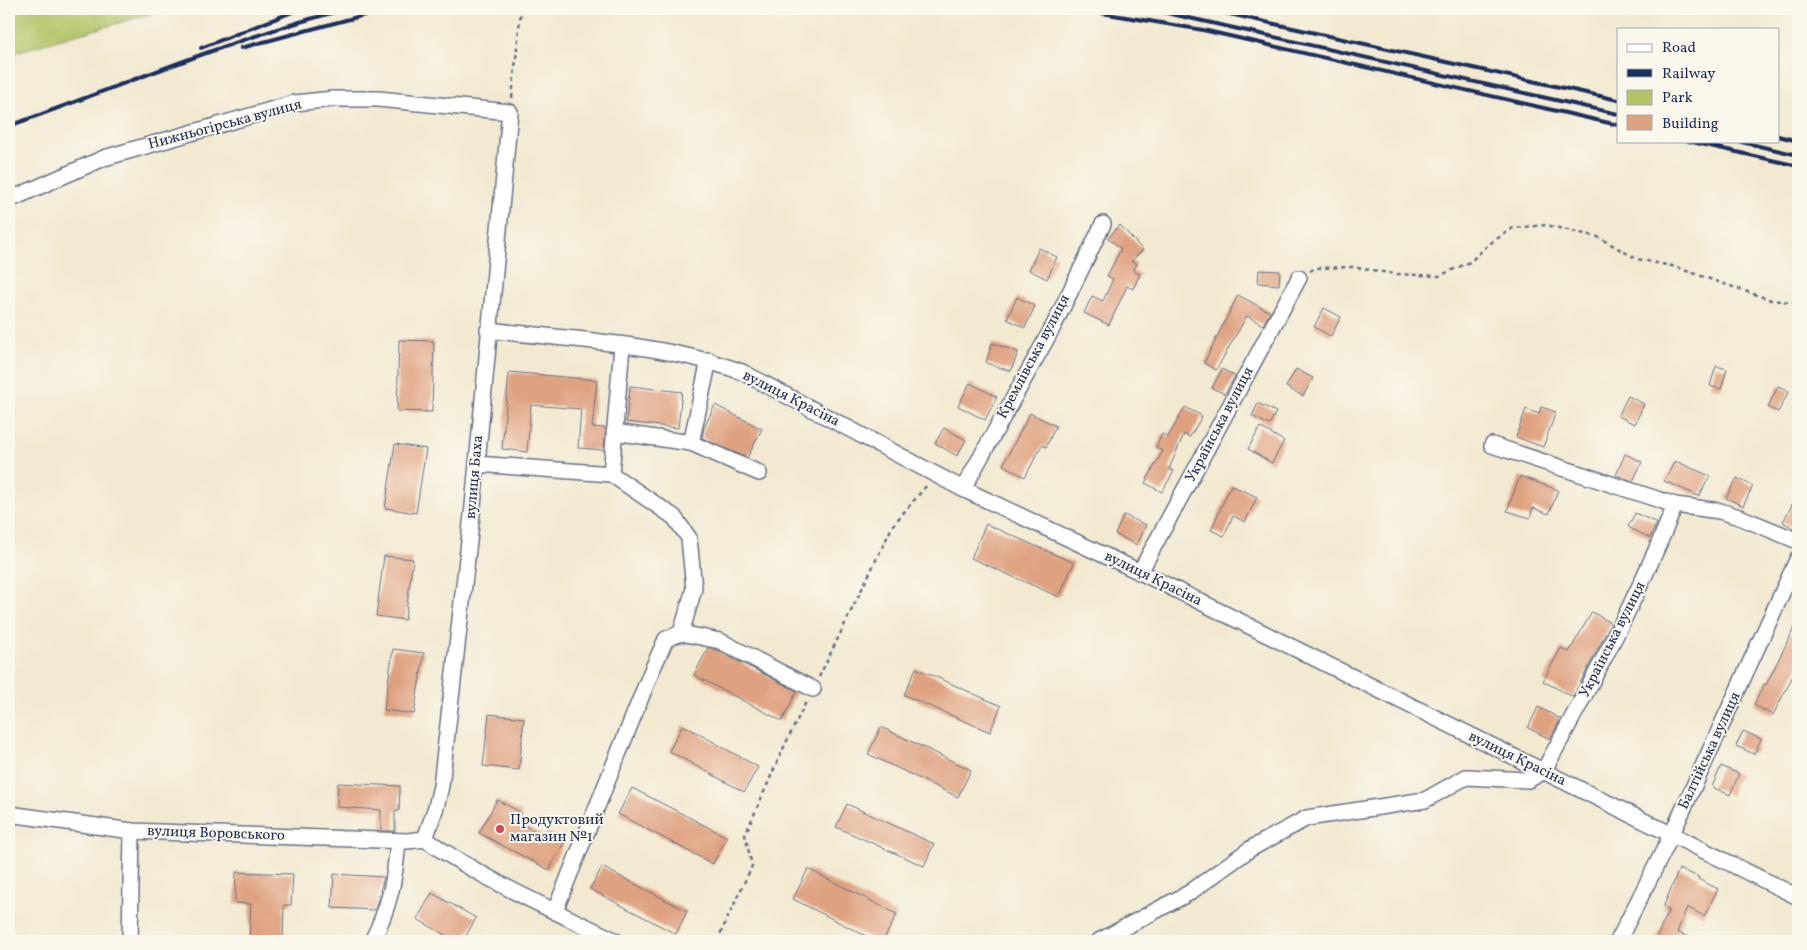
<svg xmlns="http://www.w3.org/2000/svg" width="1807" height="950" viewBox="0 0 1807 950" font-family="Vollkorn,serif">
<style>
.green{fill:#b2c467;stroke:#667a62}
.building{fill:#dfa281}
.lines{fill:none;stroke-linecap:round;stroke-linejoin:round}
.minor-casing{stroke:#667086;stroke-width:18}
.path{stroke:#667086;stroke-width:2.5;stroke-dasharray:4 4;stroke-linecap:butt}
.minor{stroke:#fff;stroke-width:15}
.rail{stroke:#1b2f5e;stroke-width:4}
.poi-dot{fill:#d1495b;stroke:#fbf7ec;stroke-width:2}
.labels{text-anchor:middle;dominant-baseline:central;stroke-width:4;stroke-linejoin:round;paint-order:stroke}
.street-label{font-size:15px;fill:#1b2f5e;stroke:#fbf7ec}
.poi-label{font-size:15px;fill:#1b2f5e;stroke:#fbf7ec;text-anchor:start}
</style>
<rect width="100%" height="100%" fill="#fbf7ec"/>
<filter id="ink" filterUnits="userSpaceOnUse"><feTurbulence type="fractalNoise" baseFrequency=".02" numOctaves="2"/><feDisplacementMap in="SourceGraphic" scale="10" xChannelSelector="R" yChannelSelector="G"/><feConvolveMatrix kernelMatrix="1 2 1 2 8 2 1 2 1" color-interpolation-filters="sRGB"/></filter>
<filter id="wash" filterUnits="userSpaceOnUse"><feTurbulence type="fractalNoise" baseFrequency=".0096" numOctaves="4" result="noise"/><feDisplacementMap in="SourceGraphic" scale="20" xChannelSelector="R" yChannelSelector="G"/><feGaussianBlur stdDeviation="1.12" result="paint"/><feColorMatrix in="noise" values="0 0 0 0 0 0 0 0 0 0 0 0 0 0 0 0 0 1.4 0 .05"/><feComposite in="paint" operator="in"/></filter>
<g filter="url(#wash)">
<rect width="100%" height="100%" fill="#f2e9d0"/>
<polygon class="green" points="9,9 168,9 9,54"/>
<g id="blocks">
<g class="building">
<polygon points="1120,225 1143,250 1131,261 1137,264 1133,271 1140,274 1133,289 1127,286 1109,325 1084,313 1092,296 1103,301 1113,279 1107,276 1121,249 1108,238"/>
<polygon points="1039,248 1057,257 1047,279 1029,270"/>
<polygon points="1259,270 1280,271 1279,285 1258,283"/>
<polygon points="1238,295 1270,312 1263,325 1247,316 1216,370 1204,363"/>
<polygon points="1017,297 1035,306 1025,328 1007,319"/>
<polygon points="1324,308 1341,317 1331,336 1314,327"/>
<polygon points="399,340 434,341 432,412 397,411"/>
<polygon points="992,343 1018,352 1011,371 986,363"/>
<polygon points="1716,366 1727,369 1721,389 1710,386"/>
<polygon points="1222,369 1235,376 1225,394 1212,388"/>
<polygon points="1296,369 1313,378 1303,396 1286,387"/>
<polygon points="509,372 597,380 592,427 606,428 604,450 578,448 581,409 531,405 527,452 502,449"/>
<polygon points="970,383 997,397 985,420 958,406"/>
<polygon points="630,386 682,392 678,428 626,422"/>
<polygon points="1778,386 1789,391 1778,412 1768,407"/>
<polygon points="1628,396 1644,404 1635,424 1618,416"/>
<polygon points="1258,403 1276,412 1269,425 1252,416"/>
<polygon points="715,405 762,429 747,458 702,438 704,428"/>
<polygon points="1185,407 1202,416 1190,437 1184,434 1169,469 1174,471 1162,492 1145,483 1163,451 1156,448 1162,434 1168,437"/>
<polygon points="1541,407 1556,412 1543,447 1516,437 1526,409 1539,414"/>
<polygon points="1030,413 1056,426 1046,447 1042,445 1025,477 1003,465"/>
<polygon points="1260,427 1284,441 1272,463 1248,449"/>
<polygon points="944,428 966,440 957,456 935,443"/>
<polygon points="395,444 426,449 416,513 385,508"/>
<polygon points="1625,454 1642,462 1633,481 1616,475"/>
<polygon points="1675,461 1710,476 1699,496 1664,481"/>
<polygon points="1520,476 1558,490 1549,514 1533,508 1530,518 1507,511"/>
<polygon points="1737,478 1753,486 1743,506 1726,498"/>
<polygon points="1231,485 1257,497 1245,522 1233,516 1224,536 1211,530"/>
<polygon points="1798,493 1798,531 1783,522"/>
<polygon points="1635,513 1657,523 1650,538 1628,527"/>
<polygon points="1124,515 1146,525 1137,545 1115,534"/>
<polygon points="986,524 1074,563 1059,597 971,558"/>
<polygon points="384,556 413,559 405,620 376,616"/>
<polygon points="1592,612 1611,623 1573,697 1543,681 1561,648 1569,652"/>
<polygon points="1798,620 1798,666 1773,715 1754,705 1764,684 1766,685"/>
<polygon points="708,648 716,650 797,691 782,721 694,675"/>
<polygon points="393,649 424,653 414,714 384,710"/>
<polygon points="916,668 1001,706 990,732 904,695"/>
<polygon points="1538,707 1561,719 1550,739 1528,728"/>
<polygon points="489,714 524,718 519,770 483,766"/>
<polygon points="683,725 758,767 744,792 669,751"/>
<polygon points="881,727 971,770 958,797 868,754"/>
<polygon points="1743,731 1761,739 1754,754 1736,746"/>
<polygon points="1721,766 1739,774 1730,795 1712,787"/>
<polygon points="338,783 400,786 399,811 395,811 395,831 381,831 381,810 337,807"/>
<polygon points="632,788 727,837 713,864 618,814"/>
<polygon points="497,800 522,813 517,822 545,836 547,832 565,841 549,870 479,833"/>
<polygon points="847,804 934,844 924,866 836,827"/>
<polygon points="602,867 687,911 676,934 590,889"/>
<polygon points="808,869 897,914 883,941 876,941 793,899"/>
<polygon points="1679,869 1699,877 1698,879 1718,889 1704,916 1687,907 1677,932 1697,941 1655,941 1669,910 1663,908"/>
<polygon points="236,872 293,874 291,905 284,905 283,941 249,941 251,904 235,903"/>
<polygon points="334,874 384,877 375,910 332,908"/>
<polygon points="432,893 476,918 463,941 456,941 417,919"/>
</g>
</g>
</g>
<g filter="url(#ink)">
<use href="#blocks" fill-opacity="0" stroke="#667086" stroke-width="1"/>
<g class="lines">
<g class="minor-casing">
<g id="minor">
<polyline points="9,200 104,158 295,103 333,99 378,99 510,112 473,506 441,786 436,807 425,839"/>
<path d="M488,330C573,340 662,343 742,372L963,489L1140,572L1798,897"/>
<polyline points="614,432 691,443 709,360"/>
<polyline points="691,443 759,473"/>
<polyline points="1492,445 1675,505 1720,511 1742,518 1798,541"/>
<polyline points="477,464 611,474 622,346"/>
<polyline points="611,474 674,517 689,538 694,589 681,633"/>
<polyline points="963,489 1053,327 1103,224"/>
<polyline points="1140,572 1299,278"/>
<polyline points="9,814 132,831 407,841 425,839"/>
<path d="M425,839C484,880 551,909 616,941"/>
<polyline points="555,911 652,670 666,639 681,633 720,641 813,689"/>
<polyline points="130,941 132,831"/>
<path d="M372,941C390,906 395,879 398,841"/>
<path d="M1099,941L1189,893L1250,849L1307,818L1425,800L1466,777L1528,780L1543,772C1591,684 1638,598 1675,505"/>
<polyline points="1618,941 1671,836 1798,558"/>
</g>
</g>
<g class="path">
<polyline points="512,98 521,9"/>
<polyline points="1310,271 1316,268 1353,267 1395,274 1439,276 1470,262 1489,244 1513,228 1546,225 1598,237 1637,259 1672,266 1771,300 1798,303"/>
<polyline points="819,677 893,525 927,485"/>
<polyline points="717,941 752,866 745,835 783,749 806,702"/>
</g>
<use href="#minor" class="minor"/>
<g class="rail">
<polyline points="1078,9 1203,30 1618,125"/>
<polyline points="1149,9 1618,114"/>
<polyline points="1207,9 1618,100"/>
<polyline points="201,48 300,9"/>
<polyline points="241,48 387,9"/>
<path d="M9,126C121,86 231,39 346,9"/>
<polyline points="1778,136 1798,141"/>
<polyline points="1688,141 1798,166"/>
<polyline points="1737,141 1798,155"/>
</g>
</g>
</g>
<circle class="poi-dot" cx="500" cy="829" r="5"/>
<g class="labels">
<g class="street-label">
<text transform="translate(225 125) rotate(-15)">Нижньогірська вулиця</text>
<text transform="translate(1034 357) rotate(-62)">Кремлівська вулиця</text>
<text transform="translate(791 399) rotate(27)">вулиця Красіна</text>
<text transform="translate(1220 425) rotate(-62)">Українська вулиця</text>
<text transform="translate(475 477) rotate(-85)">вулиця Баха</text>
<text transform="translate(1153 579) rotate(26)">вулиця Красіна</text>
<text transform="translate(1613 640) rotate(-63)">Українська вулиця</text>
<text transform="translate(1710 751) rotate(-65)">Балтійська вулиця</text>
<text transform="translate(1517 759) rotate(26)">вулиця Красіна</text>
<text transform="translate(216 834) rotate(2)">вулиця Воровського</text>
</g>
<g class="poi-label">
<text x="510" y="820">Продуктовий<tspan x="510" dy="17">магазин №1</tspan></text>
</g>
</g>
<rect width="1807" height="950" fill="none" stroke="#fbf7ec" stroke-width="30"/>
<rect x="1617" y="28" width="162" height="115" fill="#fbf7ec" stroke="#a1a7b3"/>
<rect x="1627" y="44" width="25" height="8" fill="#ffffff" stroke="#a1a7b3"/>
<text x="1662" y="52" font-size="15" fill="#1b2f5e">Road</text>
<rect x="1627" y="69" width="25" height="8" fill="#1b2f5e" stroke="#a1a7b3"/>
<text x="1662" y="78" font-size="15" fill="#1b2f5e">Railway</text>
<rect x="1627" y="90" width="25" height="15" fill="#b2c467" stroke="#a1a7b3"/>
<text x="1662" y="102" font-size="15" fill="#1b2f5e">Park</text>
<rect x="1627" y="115" width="25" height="15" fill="#dfa281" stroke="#a1a7b3"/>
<text x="1662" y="128" font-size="15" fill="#1b2f5e">Building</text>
</svg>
